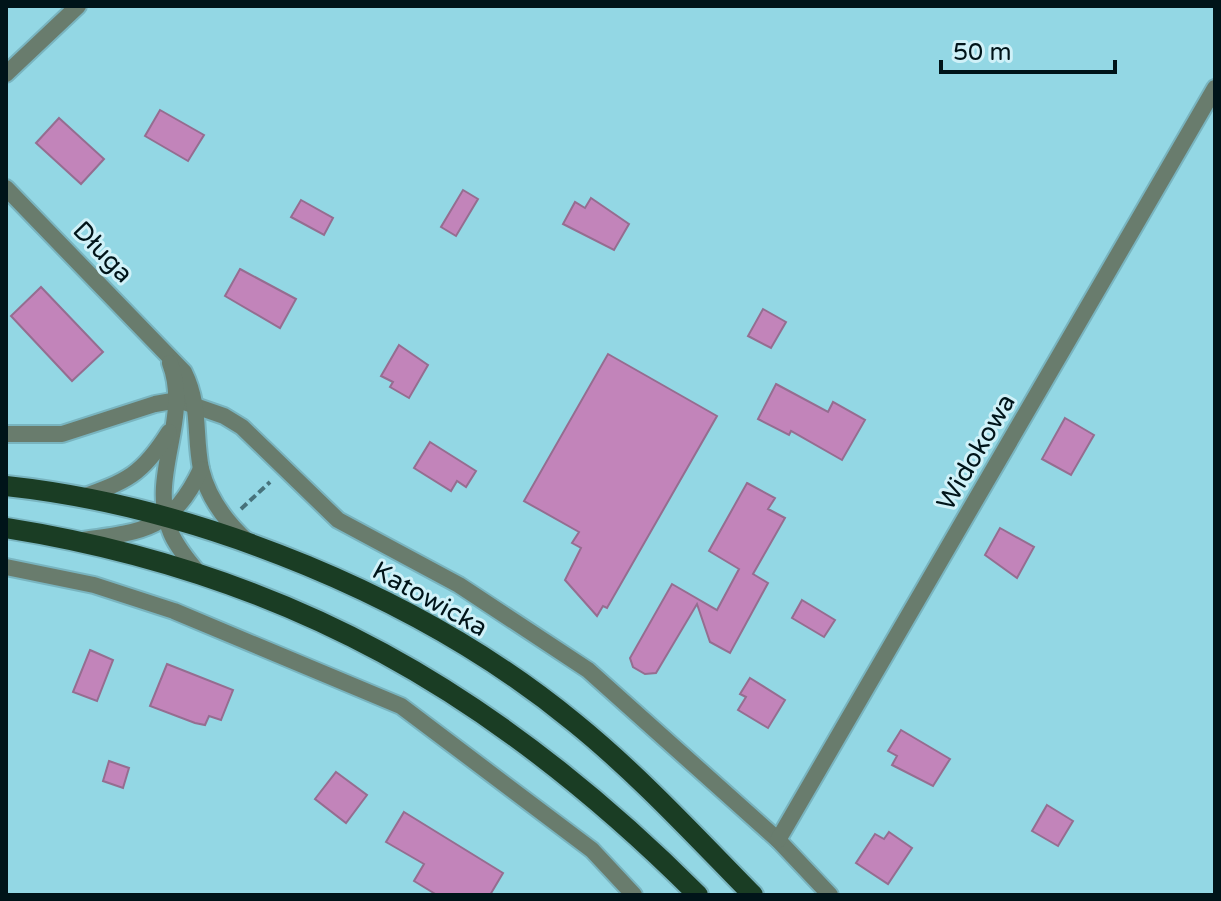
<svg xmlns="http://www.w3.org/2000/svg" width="1221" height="901" viewBox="0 0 1221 901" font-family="'Varela Round',sans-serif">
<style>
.building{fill:#c284ba;stroke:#956d90;stroke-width:2}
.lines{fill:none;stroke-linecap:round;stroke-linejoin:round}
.minor-casing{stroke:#79b4bf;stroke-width:20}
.tertiary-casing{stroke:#79b4bf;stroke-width:20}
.primary-casing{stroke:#79b4bf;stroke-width:24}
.path{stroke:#47727b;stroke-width:4;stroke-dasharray:8 4;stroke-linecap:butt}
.minor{stroke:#697c6d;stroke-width:16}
.tertiary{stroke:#697c6d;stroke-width:16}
.primary{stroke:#1a3d24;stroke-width:20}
.labels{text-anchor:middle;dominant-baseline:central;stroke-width:6;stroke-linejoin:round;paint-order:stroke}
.street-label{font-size:26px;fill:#001419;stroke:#d0f1f8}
</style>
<rect width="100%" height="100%" fill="#93d7e4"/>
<g class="building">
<polygon points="160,110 204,135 188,161 145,136"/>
<polygon points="59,118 104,159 81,184 36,143"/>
<polygon points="463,190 478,199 456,236 441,227"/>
<polygon points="591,198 629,224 614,250 563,224 575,202 585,208"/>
<polygon points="301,200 333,218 324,235 291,217"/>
<polygon points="240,269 296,299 280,328 225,296"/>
<polygon points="41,287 103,352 72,381 11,316"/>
<polygon points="763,309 786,322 771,348 748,336"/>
<polygon points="399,345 428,365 409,398 390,387 393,382 381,376"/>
<polygon points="608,354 717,416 607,608 603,606 597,616 565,580 581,548 572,543 579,532 524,501"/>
<polygon points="776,384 828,412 833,402 865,420 842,460 791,431 789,435 758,419"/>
<polygon points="1065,418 1094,435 1071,475 1042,459"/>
<polygon points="430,442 476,471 466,487 457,481 451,491 414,468"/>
<polygon points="747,483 775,498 768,509 785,518 753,574 768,583 730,653 710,642 697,604 656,673 645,674 633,667 630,658 672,584 717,610 739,569 709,551"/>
<polygon points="1000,528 1034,547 1017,578 985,555"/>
<polygon points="802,600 835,620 824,637 792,618"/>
<polygon points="90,650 113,660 97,701 73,692"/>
<polygon points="167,664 233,690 221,720 209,716 205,725 195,723 150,706"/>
<polygon points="750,678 785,700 768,728 738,710 746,697 740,694"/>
<polygon points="901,730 950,759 933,786 892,765 897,756 888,751"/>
<polygon points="109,761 129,768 123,788 103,781"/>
<polygon points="336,772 367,795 346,823 315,799"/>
<polygon points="1047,805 1073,821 1058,846 1032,831"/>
<polygon points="404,812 503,873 490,895 437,895 414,881 424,864 386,842"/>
<polygon points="889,832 912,848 888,884 856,863 875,834 884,839"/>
</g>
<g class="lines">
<g class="minor-casing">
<g id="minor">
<polyline points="6,74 78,6"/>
<polyline points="6,434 62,434 155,404 178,400 224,416 242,427 338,520 459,585 588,670 778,840 830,895"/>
<polyline points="6,567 94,585 174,611 401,706 592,850 634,895"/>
<polyline points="778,840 1215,88"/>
</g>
</g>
<g class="tertiary-casing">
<g id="tertiary">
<path d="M6,188L184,372C201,407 194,434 201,469C208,498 226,522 248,542"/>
<path d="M170,363C192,420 147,476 171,533C177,548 189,561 199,574"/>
<path d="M80,498C127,481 142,475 169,432"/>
<path d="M82,540C143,532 173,529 201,469"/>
</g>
</g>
<g class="primary-casing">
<g id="primary">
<path d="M6,486C201,507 423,598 575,723C639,775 695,836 753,895"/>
<path d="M6,528C289,573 497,694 698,895"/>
</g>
</g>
<polyline class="path" points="241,509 270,482"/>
<use href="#minor" class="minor"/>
<use href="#tertiary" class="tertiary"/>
<use href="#primary" class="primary"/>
</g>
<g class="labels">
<g class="street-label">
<text transform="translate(103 252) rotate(46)">Długa</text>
<text transform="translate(976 452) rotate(-60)">Widokowa</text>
<text transform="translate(430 599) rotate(29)">Katowicka</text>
</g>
</g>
<rect width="1221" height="901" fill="none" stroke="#001419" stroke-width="16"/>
<path d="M941 60v12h174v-12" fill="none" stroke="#001419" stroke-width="4"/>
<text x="953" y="60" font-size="24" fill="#001419" stroke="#d0f1f8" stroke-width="6" paint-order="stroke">50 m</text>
</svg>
